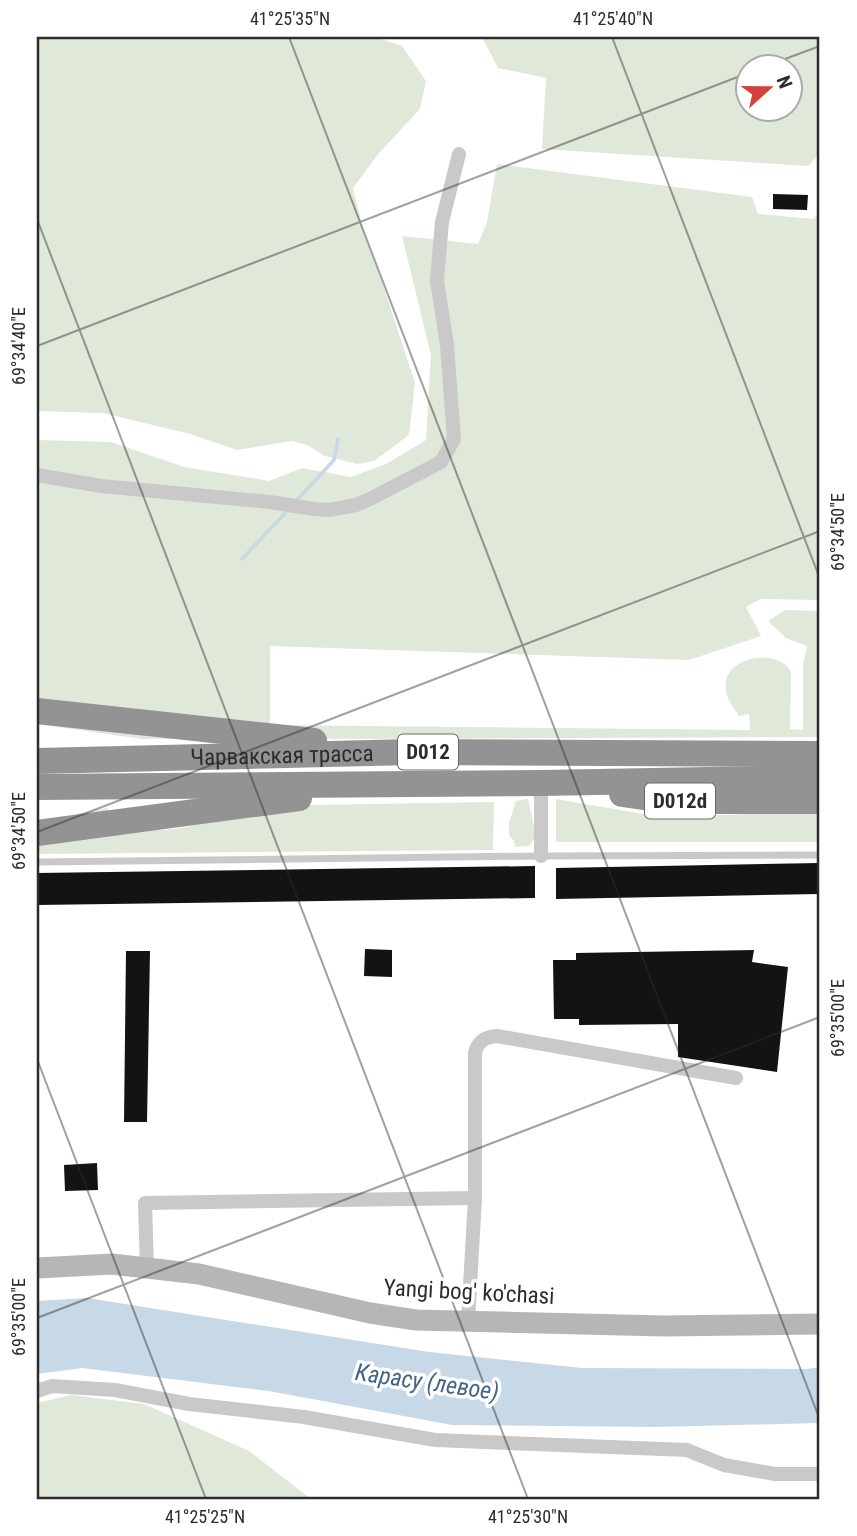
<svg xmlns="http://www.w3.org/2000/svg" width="857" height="1536" viewBox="0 0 857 1536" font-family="'Roboto Condensed',sans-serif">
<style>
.green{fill:#e0e8da;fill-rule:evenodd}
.water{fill:#c7d8e7}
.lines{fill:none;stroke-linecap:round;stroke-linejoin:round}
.stream{stroke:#c7d8e7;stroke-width:3.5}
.building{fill:#131313}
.lane{stroke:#c9c9c9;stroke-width:7}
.street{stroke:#c9c9c9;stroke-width:14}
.secondary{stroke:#b6b6b6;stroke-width:21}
.highway{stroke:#939393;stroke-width:26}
.ticks{fill:none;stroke:#2c2c2c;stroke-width:2;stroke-opacity:0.45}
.labels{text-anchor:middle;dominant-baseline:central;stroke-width:7;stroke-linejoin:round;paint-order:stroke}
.shield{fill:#fff;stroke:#6b6b6b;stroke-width:2}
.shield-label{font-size:21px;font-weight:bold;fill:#2c2c2c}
.street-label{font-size:23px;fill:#2c2c2c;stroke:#fff}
.water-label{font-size:24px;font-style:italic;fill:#416486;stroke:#fff}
.neatline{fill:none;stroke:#2c2c2c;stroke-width:2.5}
.ticks-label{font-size:18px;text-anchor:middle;fill:#2c2c2c}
</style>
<rect width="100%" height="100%" fill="#fff"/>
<g class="green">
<polygon points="37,37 375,37 402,46 426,81 420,109 379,153 353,188 364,234 383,285 415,383 409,435 374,461 357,464 325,456 307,445 292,441 237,450 190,434 103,413 37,411"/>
<path d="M482,37H820V153L808,166L542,149L546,78L498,68ZM790,66V108H748V66Z"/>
<polygon points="497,164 752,197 758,214 813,219 820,212 820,600 761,599 746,607 761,636 689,660 270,646 270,738 142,739 37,724 37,440 111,442 184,467 269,481 302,468 351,477 386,464 426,440 431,355 402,236 478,244 487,222"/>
<path d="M785,610L820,611V737L274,739V725L750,730L749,714L739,716C734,708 727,700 726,691C719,658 777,645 791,672L790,729L803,730V664L807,646L786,638L768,621Z"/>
<polygon points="528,799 536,836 529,846 515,847 514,841 509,835 509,823 516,801"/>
<polygon points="556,799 649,815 723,815 820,811 820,842 556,842"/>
<polygon points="494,802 493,850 37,854 37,822 107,808 110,812 152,830 164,830 187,827 255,806"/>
<polygon points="71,1395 144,1404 249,1451 311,1499 37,1499 37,1403"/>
</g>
<polygon class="water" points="87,1298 429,1352 582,1368 807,1369 820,1367 820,1423 656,1427 452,1425 269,1391 82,1368 37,1374 37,1301"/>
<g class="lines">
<g class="stream">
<polyline points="296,501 334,460 338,439"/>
<polyline points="242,559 289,509"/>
</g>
</g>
<g class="building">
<polygon points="773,194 808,195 807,210 773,209"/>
<polygon points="820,863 820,894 556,899 556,868"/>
<polygon points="535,866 535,898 37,905 37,873"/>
<polygon points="365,949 392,950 392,977 364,976"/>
<polygon points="754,950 752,962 788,967 777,1072 678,1057 678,1024 579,1025 579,1019 554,1019 553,960 576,960 576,953"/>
<polygon points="126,951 150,951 147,1122 124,1122"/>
<polygon points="97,1163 98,1190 65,1191 64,1165"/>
</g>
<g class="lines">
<polyline class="lane" points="37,862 541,856 820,855"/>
<g class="street">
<polyline points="37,475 101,486 270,502 314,509 329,510 356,505 370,499 441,462 454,439 447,345 437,281 442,222 459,154"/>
<polyline points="541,783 541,856"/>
<polyline points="147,1268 145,1203 475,1198"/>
<path d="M468,1321L475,1198V1053C478,1041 485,1037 497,1036L736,1078"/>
<polyline points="37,1391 52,1386 115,1390 189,1404 304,1417 435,1440 687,1450 724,1465 775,1474 820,1474"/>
</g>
<polyline class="secondary" points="37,1268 112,1264 199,1274 370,1313 416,1320 664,1326 820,1324"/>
<g class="highway">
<polyline points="37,711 314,741"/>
<path id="s1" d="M37,761L413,752L820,754"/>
<polyline points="37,787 541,783 820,778"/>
<polyline points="622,794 671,801 820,801"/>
<polyline points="37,833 299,798"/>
</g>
</g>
<path class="ticks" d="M289,37L820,1420M612,37L820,579M766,66L820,46M37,219L528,1499M37,346L748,73M37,832L820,531M37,1059L206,1499M37,1318L820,1017"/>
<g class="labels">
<g class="shield">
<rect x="398" y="734.5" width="60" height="35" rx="5"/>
<rect x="645" y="783.5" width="70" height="35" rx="5"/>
</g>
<g class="shield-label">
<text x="428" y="752">D012</text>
<text x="680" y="801">D012d</text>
</g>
<g class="street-label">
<text stroke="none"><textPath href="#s1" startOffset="245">Чарвакская трасса</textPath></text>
<text transform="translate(469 1292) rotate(3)">Yangi bog' ko'chasi</text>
</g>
<g class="water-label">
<text transform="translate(427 1382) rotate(8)">Карасу (левое)</text>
</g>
</g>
<rect width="857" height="1536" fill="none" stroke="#ffffff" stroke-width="77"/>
<g transform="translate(769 88) rotate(69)"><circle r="33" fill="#ffffff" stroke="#ababab" stroke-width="2"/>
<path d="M0-5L12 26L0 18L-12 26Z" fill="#d63f3b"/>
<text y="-10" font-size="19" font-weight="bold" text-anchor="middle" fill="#2c2c2c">N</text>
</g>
<rect x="38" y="38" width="780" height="1460" class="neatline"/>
<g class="ticks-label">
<text x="290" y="25">41°25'35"N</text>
<text x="613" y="25">41°25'40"N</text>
<text transform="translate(19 346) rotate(-90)" y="6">69°34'40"E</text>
<text transform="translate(838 532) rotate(-90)" y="6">69°34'50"E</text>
<text transform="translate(19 831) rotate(-90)" y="6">69°34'50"E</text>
<text transform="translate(838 1018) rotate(-90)" y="6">69°35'00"E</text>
<text transform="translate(19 1317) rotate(-90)" y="6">69°35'00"E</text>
<text x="205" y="1523">41°25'25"N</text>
<text x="528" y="1523">41°25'30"N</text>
</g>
</svg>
